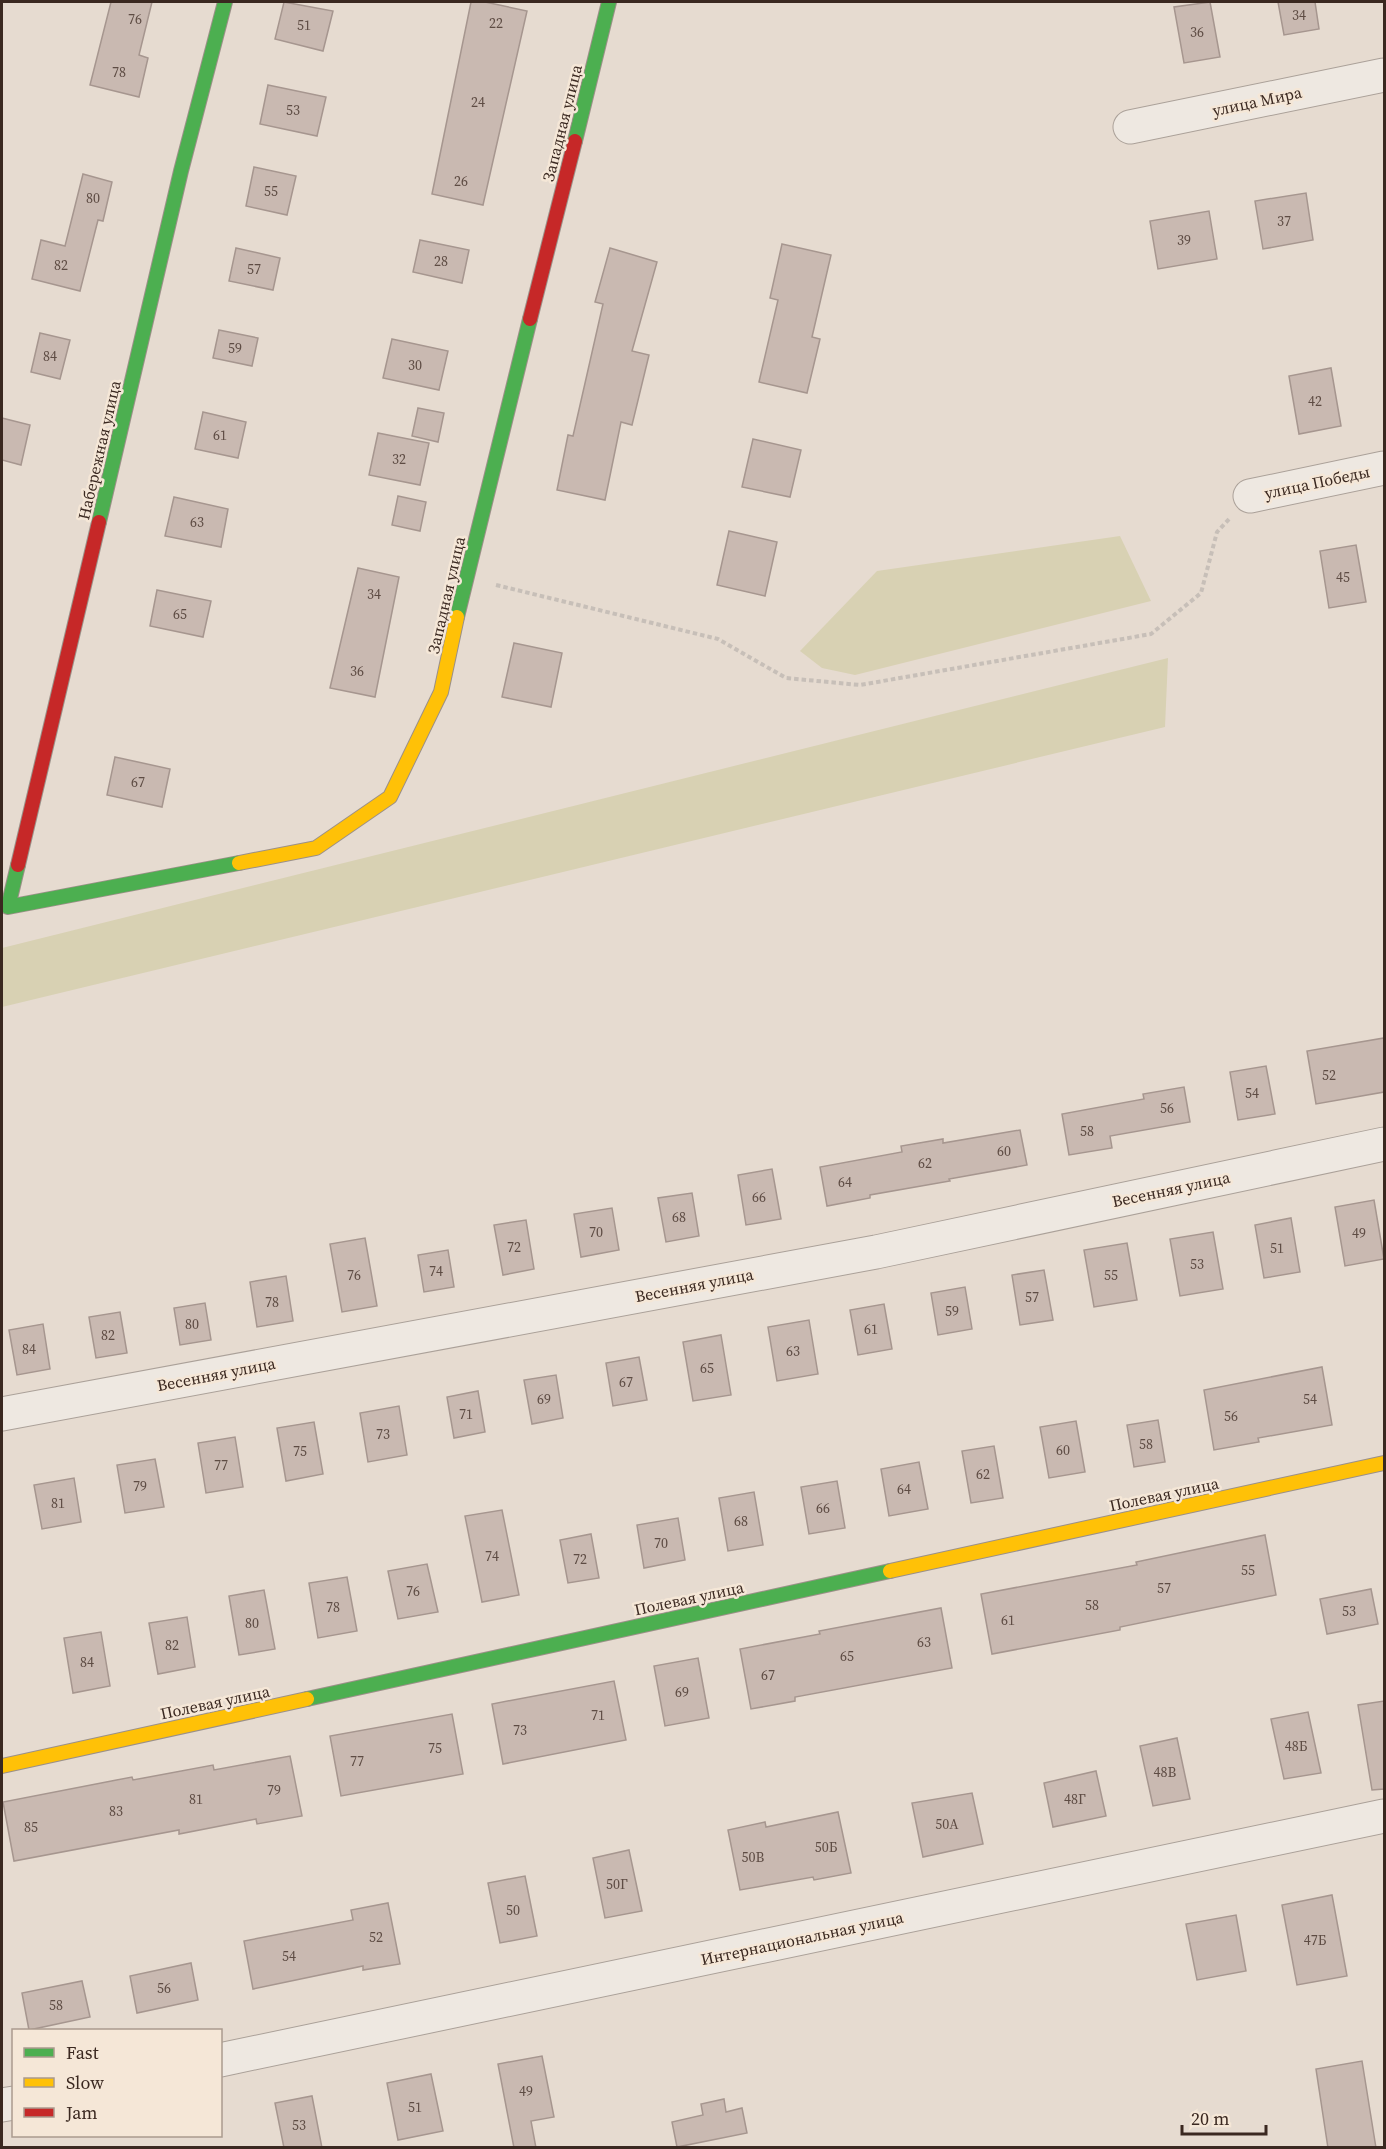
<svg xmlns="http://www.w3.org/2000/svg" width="1386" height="2149" viewBox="0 0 1386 2149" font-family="'Source Serif 4',serif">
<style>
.green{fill:#d8d1b3}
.building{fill:#c9b9b1;stroke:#a6968f;stroke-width:1.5}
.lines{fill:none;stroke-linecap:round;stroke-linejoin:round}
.street-casing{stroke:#aba199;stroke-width:35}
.fast-casing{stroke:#9b9088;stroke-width:16}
.slow-casing{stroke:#9b9088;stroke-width:16}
.jam-casing{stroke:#9b9088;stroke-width:16}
.path{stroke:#c7bfb8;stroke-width:4;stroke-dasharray:4.5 3;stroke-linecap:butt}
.street{stroke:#eee8e1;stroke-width:33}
.fast{stroke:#4caf50;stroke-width:14}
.slow{stroke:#ffc107;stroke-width:14}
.jam{stroke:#c62828;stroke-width:14}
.labels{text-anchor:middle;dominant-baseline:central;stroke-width:5;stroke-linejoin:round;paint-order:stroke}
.number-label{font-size:14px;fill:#5e4c44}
.street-label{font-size:16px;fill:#3a2820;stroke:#f5e7d7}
</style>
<rect width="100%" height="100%" fill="#e6dbd0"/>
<g class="green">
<polygon points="1120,536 1151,601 855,675 822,668 800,651 877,571"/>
<polygon points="1168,658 1165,727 2,1007 2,948"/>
</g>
<g class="building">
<polygon points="111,2 152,2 139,55 148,58 139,97 90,85"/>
<polygon points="284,2 333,11 323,51 275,39"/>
<polygon points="471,2 485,2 527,11 483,205 432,194"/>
<polygon points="1210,2 1220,57 1184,63 1174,7"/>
<polygon points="1278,2 1315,2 1319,29 1284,35"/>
<polygon points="268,85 326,97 317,136 260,124"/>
<polygon points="254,167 296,176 287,215 246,206"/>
<polygon points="83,174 112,182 103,221 98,220 80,291 32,279 41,240 65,246"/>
<polygon points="1306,193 1313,240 1263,249 1255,201"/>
<polygon points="1209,211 1217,259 1158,269 1150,221"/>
<polygon points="420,240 469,250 462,283 413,272"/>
<polygon points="782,244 831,255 812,337 820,339 807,393 759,382 778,300 770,298"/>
<polygon points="236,248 280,258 273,290 229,281"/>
<polygon points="610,248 657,262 632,351 649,355 632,425 621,422 605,500 557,490 568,435 573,436 603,304 595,302"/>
<polygon points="219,330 258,338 252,366 213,358"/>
<polygon points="40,333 70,340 60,379 31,372"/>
<polygon points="392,339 448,351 439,390 383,378"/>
<polygon points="1331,368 1341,426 1299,434 1289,376"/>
<polygon points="418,408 444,413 438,442 412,436"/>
<polygon points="203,412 246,422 238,458 195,449"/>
<polygon points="2,418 30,425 21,465 2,460"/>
<polygon points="378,433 429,443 420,485 369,475"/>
<polygon points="753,439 801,450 790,497 742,487"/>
<polygon points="398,496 426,502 420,531 392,525"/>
<polygon points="174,497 228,509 221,547 165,536"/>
<polygon points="729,531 777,542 765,596 717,585"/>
<polygon points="1356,545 1366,602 1329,608 1320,551"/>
<polygon points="358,568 399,577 375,697 330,688"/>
<polygon points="157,590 211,601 203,637 150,626"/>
<polygon points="514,643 562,653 551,707 502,697"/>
<polygon points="115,757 170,769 162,807 107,795"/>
<polygon points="1384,1038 1384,1092 1316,1104 1307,1051"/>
<polygon points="1266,1066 1275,1114 1238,1120 1230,1072"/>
<polygon points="1184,1087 1190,1122 1110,1136 1112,1148 1069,1155 1062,1114 1144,1099 1143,1094"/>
<polygon points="1020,1130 1027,1165 949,1179 950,1181 870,1195 870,1198 827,1206 820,1167 902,1152 901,1146 943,1139 943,1143"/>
<polygon points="772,1169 781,1219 746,1225 738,1175"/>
<polygon points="692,1193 699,1236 666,1242 658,1198"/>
<polygon points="1374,1200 1384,1259 1345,1266 1335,1207"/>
<polygon points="612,1208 619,1250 581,1257 574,1214"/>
<polygon points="1291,1218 1300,1272 1264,1278 1255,1225"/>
<polygon points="526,1220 534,1269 503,1275 494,1225"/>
<polygon points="1213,1232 1223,1289 1180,1296 1170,1239"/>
<polygon points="365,1238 377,1306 342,1312 330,1244"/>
<polygon points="1127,1243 1137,1300 1094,1307 1084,1250"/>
<polygon points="448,1250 454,1287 424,1292 418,1255"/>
<polygon points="1044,1270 1053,1320 1020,1325 1012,1275"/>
<polygon points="286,1276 293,1321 257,1327 250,1282"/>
<polygon points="965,1287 972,1329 938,1335 931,1293"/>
<polygon points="205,1303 211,1340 180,1345 174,1308"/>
<polygon points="884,1304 892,1349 858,1355 850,1310"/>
<polygon points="120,1312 127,1353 96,1358 89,1317"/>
<polygon points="809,1320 818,1374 777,1381 768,1327"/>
<polygon points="43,1324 50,1369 17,1375 9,1330"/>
<polygon points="721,1335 731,1395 693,1401 683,1342"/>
<polygon points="639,1357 647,1400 613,1406 606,1363"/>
<polygon points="1322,1367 1332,1425 1258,1438 1259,1442 1214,1450 1204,1390"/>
<polygon points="556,1375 563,1418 532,1424 524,1380"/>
<polygon points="478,1391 485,1432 454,1438 447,1397"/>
<polygon points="399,1406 407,1455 368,1462 360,1413"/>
<polygon points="1158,1420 1165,1462 1134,1467 1127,1425"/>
<polygon points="1076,1421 1085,1472 1049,1478 1040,1427"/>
<polygon points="314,1422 323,1474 286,1481 277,1428"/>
<polygon points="235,1437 243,1487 206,1493 198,1443"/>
<polygon points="994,1446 1003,1498 971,1503 962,1451"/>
<polygon points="155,1459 164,1507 125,1513 117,1465"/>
<polygon points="919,1462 928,1509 889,1516 881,1469"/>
<polygon points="74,1478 81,1522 42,1529 34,1485"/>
<polygon points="837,1481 845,1528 809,1534 801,1487"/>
<polygon points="754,1492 763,1545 728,1551 719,1498"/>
<polygon points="502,1510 519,1595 482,1602 465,1516"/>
<polygon points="678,1518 685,1560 644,1568 637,1525"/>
<polygon points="591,1534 599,1578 568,1583 560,1540"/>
<polygon points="1265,1535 1276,1595 1120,1627 1120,1630 992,1654 981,1594 1137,1565 1136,1562"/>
<polygon points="427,1564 438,1612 398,1619 388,1571"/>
<polygon points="347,1577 357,1631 318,1638 309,1583"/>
<polygon points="1371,1589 1378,1624 1327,1634 1320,1599"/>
<polygon points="264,1590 275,1649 239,1655 229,1596"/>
<polygon points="941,1608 952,1668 795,1697 795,1701 751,1709 740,1649 820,1634 819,1631"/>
<polygon points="187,1617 195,1667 158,1674 149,1623"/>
<polygon points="101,1632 110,1686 73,1693 64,1638"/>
<polygon points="698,1658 709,1718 665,1726 654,1666"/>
<polygon points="614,1681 626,1740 503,1764 492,1704"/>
<polygon points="1384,1701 1384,1789 1372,1790 1358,1705"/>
<polygon points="1308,1712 1321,1773 1284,1779 1271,1719"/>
<polygon points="452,1714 463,1774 341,1796 330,1736"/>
<polygon points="1177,1738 1190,1799 1153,1806 1140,1746"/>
<polygon points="290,1756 302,1816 257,1824 256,1819 179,1834 179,1830 14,1861 3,1802 132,1777 133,1780 213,1765 214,1770"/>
<polygon points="1096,1771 1106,1816 1053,1827 1044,1783"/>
<polygon points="972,1793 983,1844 923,1857 912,1803"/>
<polygon points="838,1812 851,1873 814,1880 813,1877 740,1890 728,1830 765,1822 766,1827"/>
<polygon points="629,1850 642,1911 605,1918 593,1858"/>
<polygon points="525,1876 537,1936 500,1943 488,1883"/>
<polygon points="1332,1895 1347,1976 1297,1985 1282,1905"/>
<polygon points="388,1903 400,1964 363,1970 363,1966 253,1989 244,1941 353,1920 351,1910"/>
<polygon points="1236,1915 1246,1971 1197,1980 1186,1924"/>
<polygon points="191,1963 198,2000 137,2013 130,1976"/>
<polygon points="82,1981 90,2017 29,2030 22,1993"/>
<polygon points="542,2056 554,2117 531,2121 536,2148 514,2148 498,2064"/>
<polygon points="1362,2061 1376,2148 1328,2148 1316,2069"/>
<polygon points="431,2074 443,2131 398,2140 387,2083"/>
<polygon points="312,2096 322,2148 284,2148 275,2103"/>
<polygon points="724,2099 726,2112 742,2108 747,2133 677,2147 672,2122 703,2115 701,2104"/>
</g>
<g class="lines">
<g class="street-casing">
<g id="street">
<polyline points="1130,127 1384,75"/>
<polyline points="1250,496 1384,468"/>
<polyline points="2,1414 876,1252 1384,1144"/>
<polyline points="220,2060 1384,1816"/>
<polyline points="2,2105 14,2103"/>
</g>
</g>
<g class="fast-casing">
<g id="fast">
<polyline points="575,141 609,2"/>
<polyline points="99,522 181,171 225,2"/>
<polyline points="457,617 530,319"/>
<polyline points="18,865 8,907 239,863"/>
<polyline points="307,1699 890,1571"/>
</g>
</g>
<g class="slow-casing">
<g id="slow">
<polyline points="239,863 316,848 390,797 441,692 457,617"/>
<polyline points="890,1571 1384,1463"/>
<polyline points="2,1766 307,1699"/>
</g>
</g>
<g class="jam-casing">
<g id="jam">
<polyline points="530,319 575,141"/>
<polyline points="18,865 99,522"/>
</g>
</g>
<polyline class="path" points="496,585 718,639 786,678 860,685 1151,634 1201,593 1217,532 1230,518"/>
<use href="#street" class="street"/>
<use href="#fast" class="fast"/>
<use href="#slow" class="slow"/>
<use href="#jam" class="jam"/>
</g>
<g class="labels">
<g class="number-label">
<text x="1299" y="15">34</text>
<text x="135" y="19">76</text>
<text x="496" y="23">22</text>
<text x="304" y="25">51</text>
<text x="1197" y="32">36</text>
<text x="119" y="72">78</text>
<text x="478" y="102">24</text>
<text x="293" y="110">53</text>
<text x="461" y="181">26</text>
<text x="271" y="191">55</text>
<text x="93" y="198">80</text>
<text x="1284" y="221">37</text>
<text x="1184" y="240">39</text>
<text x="441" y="261">28</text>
<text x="61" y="265">82</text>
<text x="254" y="269">57</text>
<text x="235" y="348">59</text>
<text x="50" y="356">84</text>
<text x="415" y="365">30</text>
<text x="1315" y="401">42</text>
<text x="220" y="435">61</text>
<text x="399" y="459">32</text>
<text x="197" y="522">63</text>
<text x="1343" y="577">45</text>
<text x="374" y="594">34</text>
<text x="180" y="614">65</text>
<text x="357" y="671">36</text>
<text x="138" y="782">67</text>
<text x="1329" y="1075">52</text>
<text x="1252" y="1093">54</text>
<text x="1167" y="1108">56</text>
<text x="1087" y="1131">58</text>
<text x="1004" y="1151">60</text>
<text x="925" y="1163">62</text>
<text x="845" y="1182">64</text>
<text x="759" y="1197">66</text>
<text x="679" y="1217">68</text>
<text x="596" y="1232">70</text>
<text x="1359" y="1233">49</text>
<text x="514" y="1247">72</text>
<text x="1277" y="1248">51</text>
<text x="1197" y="1264">53</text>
<text x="436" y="1271">74</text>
<text x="354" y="1275">76</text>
<text x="1111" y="1275">55</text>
<text x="1032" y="1297">57</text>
<text x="272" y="1302">78</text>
<text x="952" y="1311">59</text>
<text x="192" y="1324">80</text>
<text x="871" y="1329">61</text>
<text x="108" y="1335">82</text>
<text x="29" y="1349">84</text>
<text x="793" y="1351">63</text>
<text x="707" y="1368">65</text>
<text x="626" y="1382">67</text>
<text x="544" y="1399">69</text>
<text x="1310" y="1399">54</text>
<text x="466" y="1414">71</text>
<text x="1231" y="1416">56</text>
<text x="383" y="1434">73</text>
<text x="1146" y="1444">58</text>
<text x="1063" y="1450">60</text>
<text x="300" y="1451">75</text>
<text x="221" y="1465">77</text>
<text x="983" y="1474">62</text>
<text x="140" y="1486">79</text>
<text x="904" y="1489">64</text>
<text x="58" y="1503">81</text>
<text x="823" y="1508">66</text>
<text x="741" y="1521">68</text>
<text x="661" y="1543">70</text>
<text x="492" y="1556">74</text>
<text x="580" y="1559">72</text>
<text x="1248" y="1570">55</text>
<text x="1164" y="1588">57</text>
<text x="413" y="1591">76</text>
<text x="1092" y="1605">58</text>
<text x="333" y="1607">78</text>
<text x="1349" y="1611">53</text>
<text x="1008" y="1620">61</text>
<text x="252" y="1623">80</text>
<text x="924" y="1642">63</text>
<text x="172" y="1645">82</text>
<text x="847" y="1656">65</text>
<text x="87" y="1662">84</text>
<text x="768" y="1675">67</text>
<text x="682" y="1692">69</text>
<text x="598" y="1715">71</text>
<text x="520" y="1730">73</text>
<text x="1296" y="1746">48Б</text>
<text x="435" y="1748">75</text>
<text x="357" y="1761">77</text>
<text x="1165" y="1772">48В</text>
<text x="274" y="1790">79</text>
<text x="196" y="1799">81</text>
<text x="1075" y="1799">48Г</text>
<text x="116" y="1811">83</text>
<text x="947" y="1824">50А</text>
<text x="31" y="1827">85</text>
<text x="826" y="1847">50Б</text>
<text x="753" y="1857">50В</text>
<text x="617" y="1884">50Г</text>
<text x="513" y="1910">50</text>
<text x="376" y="1937">52</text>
<text x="1315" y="1940">47Б</text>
<text x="289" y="1956">54</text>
<text x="164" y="1988">56</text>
<text x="56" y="2005">58</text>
<text x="526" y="2091">49</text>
<text x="415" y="2107">51</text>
<text x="299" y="2125">53</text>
</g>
<g class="street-label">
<text transform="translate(1257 101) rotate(-12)">улица Мира</text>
<text transform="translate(562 123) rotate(-76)">Западная улица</text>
<text transform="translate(99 450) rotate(-77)">Набережная улица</text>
<text transform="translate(1317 482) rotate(-12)">улица Победы</text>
<text transform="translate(446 595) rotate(-77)">Западная улица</text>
<text transform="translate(1171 1189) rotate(-12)">Весенняя улица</text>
<text transform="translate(694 1285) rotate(-11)">Весенняя улица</text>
<text transform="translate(216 1374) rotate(-11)">Весенняя улица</text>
<text transform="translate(1164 1494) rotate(-12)">Полевая улица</text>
<text transform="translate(689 1598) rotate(-12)">Полевая улица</text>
<text transform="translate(215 1702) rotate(-12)">Полевая улица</text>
<text transform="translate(802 1938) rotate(-12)">Интернациональная улица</text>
</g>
</g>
<rect width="1386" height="2149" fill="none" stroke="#3a2820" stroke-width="6"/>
<rect x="12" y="2029" width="210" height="108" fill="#f5e7d7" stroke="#aa9b8e" stroke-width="1.5"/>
<rect x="24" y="2048" width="30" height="9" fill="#4caf50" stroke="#aa9b8e" stroke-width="1.5"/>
<text x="66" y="2059" font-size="18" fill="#3a2820">Fast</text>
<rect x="24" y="2078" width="30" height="9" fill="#ffc107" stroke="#aa9b8e" stroke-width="1.5"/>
<text x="66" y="2089" font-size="18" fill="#3a2820">Slow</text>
<rect x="24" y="2108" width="30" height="9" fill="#c62828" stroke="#aa9b8e" stroke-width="1.5"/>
<text x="66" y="2119" font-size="18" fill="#3a2820">Jam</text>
<path d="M1182 2125v9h84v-9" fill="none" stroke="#3a2820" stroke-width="3"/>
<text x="1191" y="2125" font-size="18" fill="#3a2820" stroke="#f5e7d7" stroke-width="4.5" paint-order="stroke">20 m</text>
</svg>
